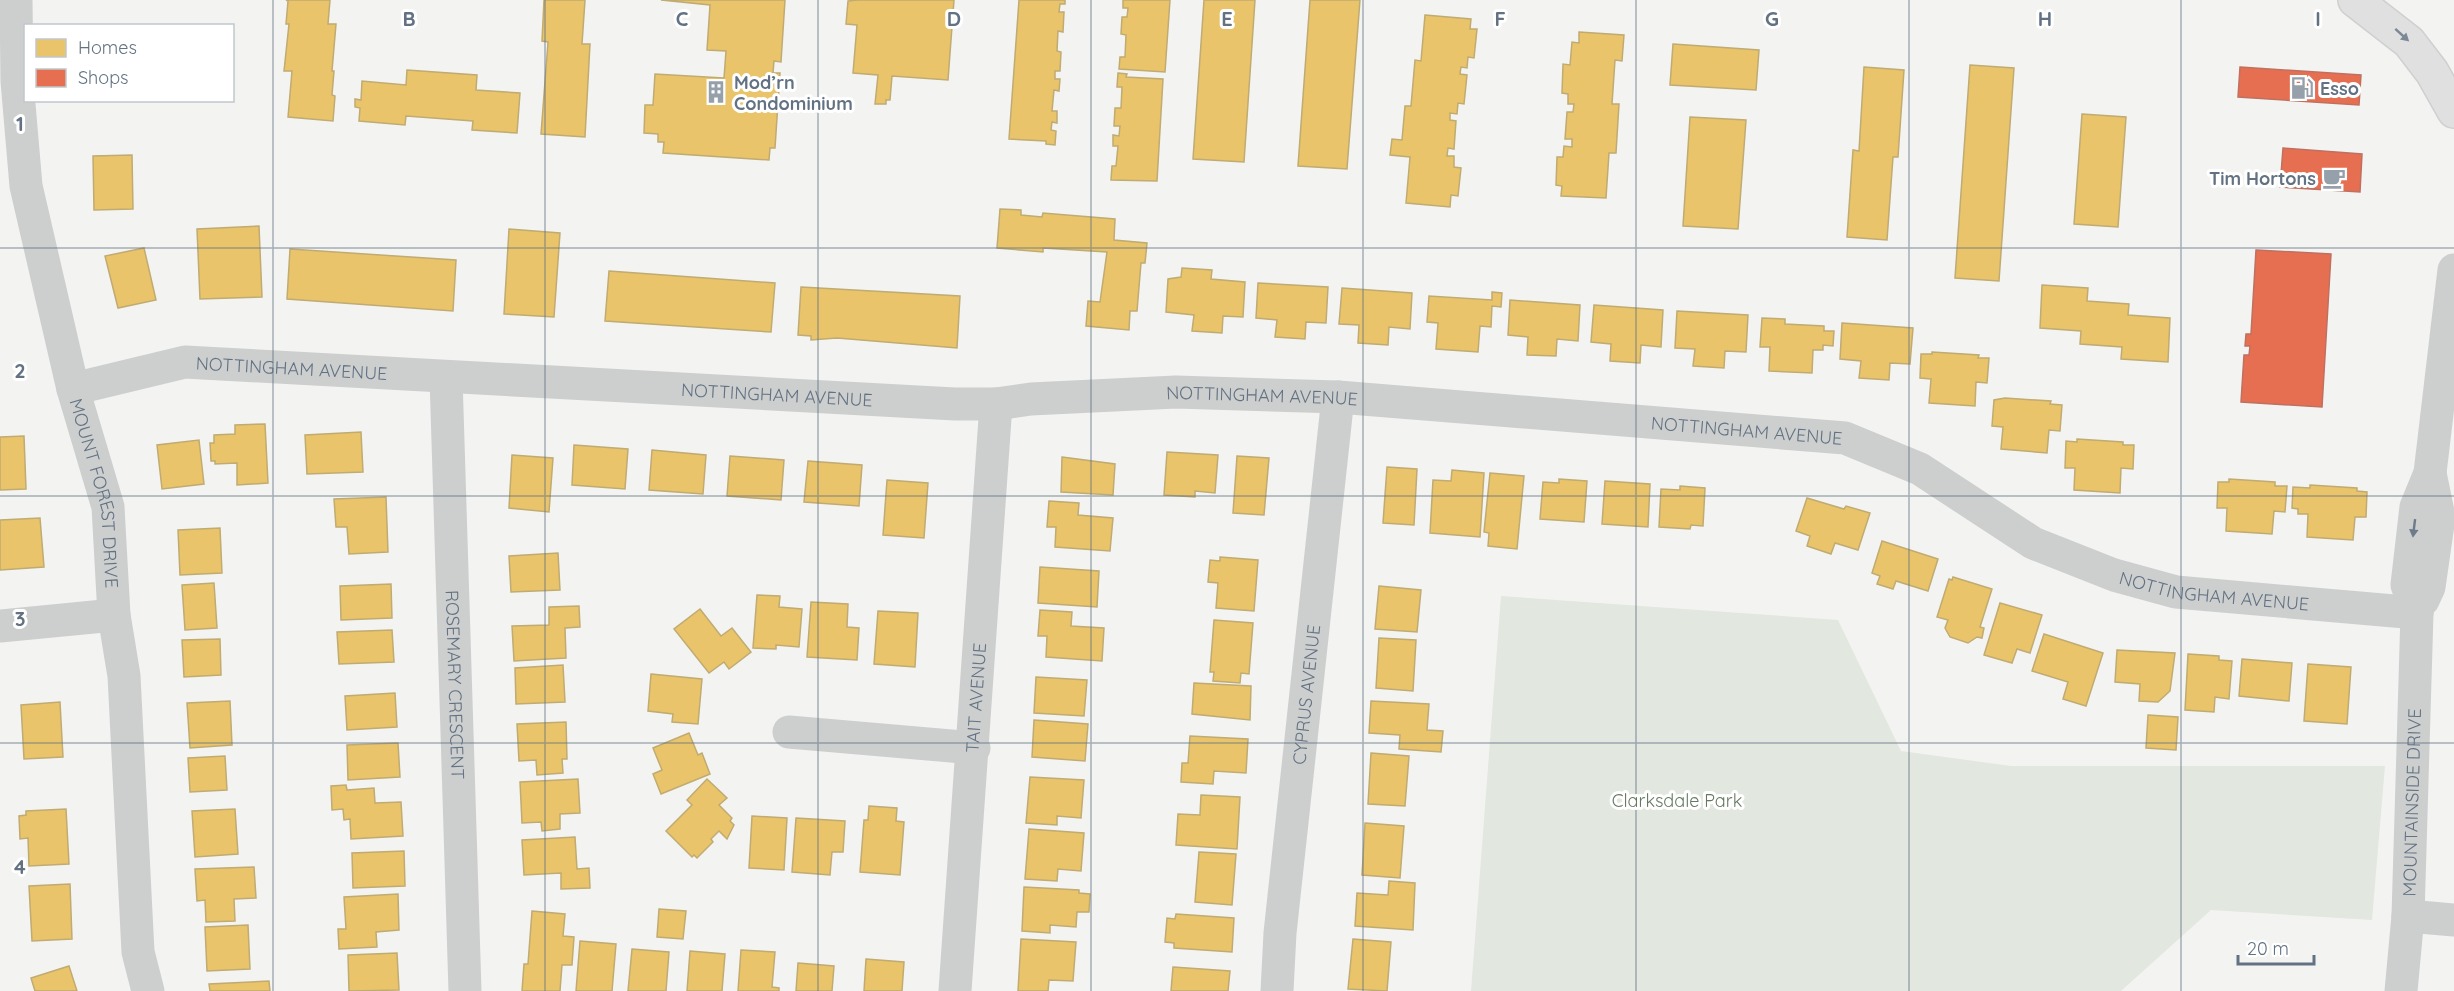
<svg xmlns="http://www.w3.org/2000/svg" width="2454" height="991" viewBox="0 0 2454 991" font-family="Quicksand,sans-serif">
<style>
.green{fill:#e2e7df}
.homes{fill:#e9c46a;stroke:#c0ab72;stroke-width:1.5}
.shops{fill:#e76f51;stroke:#bf7060;stroke-width:1.5}
.lines{fill:none;stroke-linecap:round;stroke-linejoin:round}
.major-casing{stroke:#ced0d0;stroke-width:36}
.minor{stroke:#cdcece;stroke-width:33}
.major{stroke:#e0e0e1;stroke-width:33}
.oneway{fill:#7b8896}
.oneway2{fill:#6d7b8a}
.grid{fill:none;stroke:#627283;stroke-width:1.5;stroke-opacity:0.55}
.labels{text-anchor:middle;dominant-baseline:central;stroke-width:6;stroke-linejoin:round;paint-order:stroke}
.poi-label{font-size:18px;font-weight:bold;fill:#627283;stroke:#fff;text-anchor:start}
.street-label{font-size:18px;fill:#627283;stroke:#fff}
.park-label{font-size:18px;fill:#657961;stroke:#fff}
.grid-label{font-size:20px;text-anchor:middle;font-weight:bold;fill:#627283;stroke:#fff;stroke-width:6;stroke-linejoin:round;paint-order:stroke}
</style>
<rect width="100%" height="100%" fill="#f3f4f1"/>
<polygon class="green" points="1501,596 1838,620 1901,751 2011,766 2385,766 2372,920 2211,910 2121,991 1471,991"/>
<g class="homes">
<polygon points="286,0 330,0 328,24 336,24 332,71 334,71 332,95 335,96 333,121 288,117 292,71 284,71 289,24 286,24 288,1"/>
<polygon points="544,0 585,0 582,44 590,44 585,137 541,134 548,42 542,41"/>
<polygon points="661,0 785,0 781,62 774,61 773,73 780,73 775,148 770,148 769,160 663,153 664,142 658,142 658,134 644,133 645,105 653,105 655,74 724,78 726,51 707,50 710,5"/>
<polygon points="858,0 954,0 948,80 892,76 890,100 886,100 886,104 875,104 878,75 853,73 857,25 846,24 848,1"/>
<polygon points="1019,0 1065,0 1065,4 1060,4 1059,12 1064,12 1063,32 1058,31 1057,51 1061,52 1060,71 1055,71 1055,79 1060,79 1059,91 1054,90 1052,111 1057,111 1057,123 1052,122 1051,130 1056,131 1055,145 1046,144 1046,141 1009,139"/>
<polygon points="1123,0 1170,0 1165,72 1119,69 1120,57 1125,57 1126,35 1121,34 1122,17 1127,17 1128,8 1123,8"/>
<polygon points="1204,0 1255,0 1244,162 1193,159"/>
<polygon points="1310,0 1360,0 1347,169 1298,166"/>
<polygon points="1425,15 1471,19 1470,29 1477,29 1474,58 1468,57 1467,68 1461,67 1460,74 1467,75 1464,104 1458,103 1457,114 1450,113 1450,120 1456,121 1454,149 1448,148 1447,156 1454,156 1454,167 1461,168 1458,196 1451,195 1450,207 1406,203 1410,157 1390,155 1392,139 1402,140 1405,106 1411,106 1415,60 1421,61"/>
<polygon points="1579,32 1624,35 1622,61 1615,60 1612,104 1619,104 1616,153 1609,153 1606,198 1561,196 1562,186 1556,185 1557,157 1563,157 1564,146 1572,147 1572,139 1565,139 1567,112 1573,112 1574,104 1568,104 1568,94 1562,93 1563,64 1570,65 1572,42 1579,43"/>
<polygon points="1673,44 1759,50 1756,90 1670,85"/>
<polygon points="1970,65 2014,68 1999,281 1955,278"/>
<polygon points="1864,67 1904,70 1898,157 1893,157 1887,240 1847,237 1853,150 1859,151"/>
<polygon points="407,70 477,75 476,90 520,93 517,133 472,130 473,121 406,116 405,125 359,121 360,108 355,107 355,99 361,100 362,81 406,85"/>
<polygon points="1118,73 1127,74 1126,77 1163,79 1157,181 1111,180 1112,166 1116,166 1118,146 1113,146 1113,135 1119,136 1120,126 1114,126 1115,108 1121,108 1122,87 1117,87"/>
<polygon points="2082,114 2126,117 2118,227 2074,224"/>
<polygon points="1690,117 1746,120 1738,229 1683,226"/>
<polygon points="132,155 133,209 94,210 93,156"/>
<polygon points="1000,209 1021,210 1021,215 1042,217 1043,213 1115,219 1114,240 1147,243 1145,263 1141,263 1137,311 1130,311 1129,330 1086,326 1088,301 1100,302 1107,252 1043,248 1043,252 997,248"/>
<polygon points="259,226 262,297 200,299 197,229"/>
<polygon points="509,229 560,233 554,317 504,314"/>
<polygon points="144,248 156,300 118,308 105,256"/>
<polygon points="290,249 456,260 453,311 287,299"/>
<polygon points="1182,268 1212,270 1211,279 1245,282 1243,317 1223,316 1222,333 1192,331 1194,315 1166,312 1168,279 1181,277"/>
<polygon points="609,271 775,283 771,332 605,321"/>
<polygon points="1258,283 1328,287 1326,323 1306,322 1305,339 1275,337 1277,320 1256,318"/>
<polygon points="2042,285 2088,288 2087,301 2129,304 2128,315 2170,318 2168,362 2121,359 2122,347 2080,344 2081,331 2040,328"/>
<polygon points="801,287 960,296 957,348 837,338 811,340 811,336 798,335"/>
<polygon points="1342,288 1412,293 1410,329 1389,327 1388,345 1358,343 1359,325 1339,324"/>
<polygon points="1492,292 1502,293 1501,307 1492,306 1491,327 1480,326 1478,352 1436,349 1438,323 1427,322 1429,296 1492,300"/>
<polygon points="1510,300 1580,305 1578,341 1557,339 1556,356 1527,355 1528,337 1508,335"/>
<polygon points="1594,305 1663,310 1661,347 1641,345 1640,363 1610,361 1611,344 1591,342"/>
<polygon points="1677,311 1748,315 1746,352 1725,351 1724,368 1693,366 1695,349 1675,348"/>
<polygon points="1762,318 1785,319 1785,324 1824,326 1824,331 1834,331 1833,346 1823,345 1823,350 1813,350 1812,373 1769,371 1770,347 1760,347"/>
<polygon points="1842,323 1913,328 1910,364 1890,363 1889,380 1859,378 1861,361 1840,359"/>
<polygon points="1932,352 1979,355 1978,358 1989,358 1987,383 1976,382 1975,406 1929,403 1931,379 1920,378 1921,354 1932,354"/>
<polygon points="2005,398 2051,401 2050,404 2062,405 2060,431 2049,430 2047,453 2001,449 2003,427 1992,426 1994,400"/>
<polygon points="265,424 268,483 237,485 237,463 215,464 215,461 211,461 210,443 214,443 214,435 235,434 235,425"/>
<polygon points="361,432 363,472 307,474 305,435"/>
<polygon points="24,436 26,489 0,490 0,437"/>
<polygon points="2077,439 2123,442 2123,445 2134,445 2133,469 2121,468 2120,493 2074,490 2075,468 2065,468 2066,441 2077,442"/>
<polygon points="199,440 204,484 162,489 157,445"/>
<polygon points="574,445 628,449 625,489 572,485"/>
<polygon points="652,450 706,455 703,494 649,490"/>
<polygon points="1167,452 1218,455 1215,493 1195,491 1195,497 1164,495"/>
<polygon points="512,455 553,458 549,512 509,508"/>
<polygon points="730,456 784,460 781,500 727,496"/>
<polygon points="1237,456 1269,458 1264,515 1233,513"/>
<polygon points="1062,457 1115,464 1113,495 1061,492"/>
<polygon points="808,461 862,465 859,506 804,502"/>
<polygon points="1387,467 1417,469 1414,525 1383,523"/>
<polygon points="1452,470 1484,473 1480,537 1430,533 1433,480 1451,481"/>
<polygon points="1490,473 1524,476 1517,549 1488,546 1489,533 1484,532"/>
<polygon points="1559,479 1587,481 1584,522 1540,519 1543,482 1559,483"/>
<polygon points="2229,479 2275,482 2275,486 2287,486 2285,512 2274,511 2272,534 2226,531 2227,508 2217,508 2218,482 2229,482"/>
<polygon points="887,480 928,483 924,538 883,535"/>
<polygon points="1605,481 1650,484 1648,527 1602,524"/>
<polygon points="2310,485 2357,488 2357,491 2367,492 2366,517 2355,517 2353,540 2307,537 2308,514 2298,514 2298,509 2292,508 2293,487 2310,488"/>
<polygon points="1680,486 1705,488 1703,526 1691,525 1690,529 1659,527 1661,489 1680,490"/>
<polygon points="386,497 388,552 349,554 347,527 336,527 334,499"/>
<polygon points="1807,498 1844,509 1846,506 1870,513 1858,550 1835,543 1831,554 1807,546 1810,536 1796,531"/>
<polygon points="1049,501 1079,503 1078,515 1113,518 1110,551 1055,547 1056,527 1047,527"/>
<polygon points="40,518 44,567 0,570 0,520"/>
<polygon points="220,528 222,573 180,575 178,530"/>
<polygon points="1882,541 1938,559 1928,591 1896,581 1893,589 1877,584 1880,576 1872,573"/>
<polygon points="558,553 560,590 511,592 509,556"/>
<polygon points="1220,557 1258,560 1254,611 1216,608 1218,583 1208,582 1210,560 1220,561"/>
<polygon points="1040,567 1099,571 1097,607 1038,603"/>
<polygon points="1953,577 1992,589 1980,627 1984,628 1982,638 1977,637 1968,643 1950,637 1945,628 1948,620 1937,617 1949,579 1952,580"/>
<polygon points="214,583 217,628 185,630 182,585"/>
<polygon points="391,584 392,618 341,620 340,586"/>
<polygon points="1379,586 1421,590 1417,632 1375,629"/>
<polygon points="757,595 780,596 779,607 802,609 799,647 776,645 776,649 753,648"/>
<polygon points="811,602 848,604 847,627 859,628 857,660 807,657"/>
<polygon points="2000,603 2042,615 2030,653 2017,649 2012,663 1984,655"/>
<polygon points="579,606 580,627 565,628 566,658 514,661 512,626 549,625 549,607"/>
<polygon points="700,609 721,636 732,628 751,652 729,669 724,662 709,673 674,629"/>
<polygon points="1040,610 1072,612 1071,626 1104,628 1102,661 1046,657 1047,636 1038,636"/>
<polygon points="878,611 918,613 915,667 874,664"/>
<polygon points="1214,620 1253,623 1249,674 1241,673 1240,683 1213,681 1214,672 1210,672"/>
<polygon points="392,630 394,662 339,664 337,632"/>
<polygon points="2044,634 2103,653 2086,706 2063,699 2068,682 2032,671"/>
<polygon points="1379,638 1416,640 1413,691 1376,688"/>
<polygon points="220,639 221,675 184,677 182,640"/>
<polygon points="2117,650 2175,653 2170,691 2158,702 2139,701 2140,684 2115,682"/>
<polygon points="2188,654 2219,656 2219,660 2232,661 2229,699 2215,697 2214,712 2185,710"/>
<polygon points="2242,659 2292,663 2289,701 2239,696"/>
<polygon points="2308,664 2351,667 2347,724 2304,721"/>
<polygon points="563,665 565,702 516,704 515,668"/>
<polygon points="651,674 702,679 698,724 672,722 673,714 648,711"/>
<polygon points="1036,677 1087,680 1084,716 1034,713"/>
<polygon points="1194,683 1251,686 1250,720 1192,714"/>
<polygon points="395,693 397,727 347,730 345,696"/>
<polygon points="230,701 232,745 190,748 187,703"/>
<polygon points="1371,701 1429,704 1427,730 1443,731 1441,752 1399,749 1400,735 1369,733"/>
<polygon points="60,702 63,757 24,759 21,705"/>
<polygon points="2148,715 2178,717 2176,750 2146,748"/>
<polygon points="1034,720 1088,724 1085,761 1032,757"/>
<polygon points="566,722 567,759 562,759 563,773 537,775 536,760 519,761 517,724"/>
<polygon points="689,733 698,755 702,753 710,774 661,794 653,774 662,770 653,748"/>
<polygon points="1190,736 1248,739 1246,773 1214,771 1213,784 1181,782 1182,763 1188,763"/>
<polygon points="398,743 400,777 348,780 347,745"/>
<polygon points="1371,753 1409,756 1405,806 1368,804"/>
<polygon points="225,756 227,790 190,792 188,758"/>
<polygon points="1030,777 1084,780 1081,818 1057,816 1057,825 1026,823"/>
<polygon points="578,779 580,813 560,814 560,829 542,831 541,822 522,823 520,782"/>
<polygon points="707,779 727,798 719,805 732,818 730,821 734,825 727,839 719,831 711,839 713,842 697,858 694,855 692,857 666,831 692,805 687,800"/>
<polygon points="346,785 347,790 374,788 375,803 401,802 403,836 351,839 350,819 344,820 343,809 332,810 331,786"/>
<polygon points="1201,795 1240,797 1237,849 1176,845 1178,814 1200,815"/>
<polygon points="869,806 897,808 896,821 904,822 900,875 860,872 864,820 868,820"/>
<polygon points="66,809 69,864 29,866 28,838 20,839 19,816 26,815 26,811"/>
<polygon points="235,809 238,854 195,857 192,811"/>
<polygon points="752,816 787,818 784,870 749,868"/>
<polygon points="796,818 845,821 843,852 832,852 830,875 792,872"/>
<polygon points="1365,823 1404,826 1400,878 1362,875"/>
<polygon points="1029,829 1084,833 1081,871 1058,869 1057,881 1025,879"/>
<polygon points="575,837 577,869 589,868 590,888 561,889 561,873 524,875 522,840"/>
<polygon points="404,851 405,886 353,888 352,853"/>
<polygon points="1199,852 1236,854 1232,905 1195,902"/>
<polygon points="254,867 256,898 234,899 235,921 206,922 205,900 197,901 195,869"/>
<polygon points="1389,881 1415,883 1413,930 1355,926 1357,893 1388,895"/>
<polygon points="70,884 72,939 32,941 29,886"/>
<polygon points="1024,887 1079,890 1079,893 1090,894 1089,912 1077,912 1076,927 1050,925 1050,933 1022,931"/>
<polygon points="398,894 399,930 376,932 377,947 339,949 338,929 346,929 344,897"/>
<polygon points="659,909 686,911 683,939 657,937"/>
<polygon points="532,911 565,914 563,936 574,937 572,965 562,965 560,991 522,991 524,964 528,964"/>
<polygon points="1176,914 1234,918 1232,952 1174,948 1174,943 1165,942 1167,918 1175,919"/>
<polygon points="248,925 250,969 207,971 205,927"/>
<polygon points="1021,939 1076,942 1073,981 1049,980 1048,991 1018,991"/>
<polygon points="1353,939 1391,942 1387,991 1348,989"/>
<polygon points="580,941 616,944 612,991 576,991"/>
<polygon points="632,949 669,952 666,991 628,991"/>
<polygon points="741,950 775,952 772,987 779,988 779,991 738,991"/>
<polygon points="690,951 725,954 722,991 687,991"/>
<polygon points="397,953 399,990 349,991 348,955"/>
<polygon points="866,959 904,962 902,991 864,991"/>
<polygon points="798,963 834,966 832,991 796,991"/>
<polygon points="69,966 77,991 35,991 31,978"/>
<polygon points="1173,967 1230,971 1228,991 1171,991"/>
<polygon points="269,981 270,991 210,991 209,984"/>
</g>
<g class="shops">
<polygon points="2240,67 2361,75 2359,105 2238,97"/>
<polygon points="2283,148 2362,154 2360,192 2280,187"/>
<polygon points="2256,250 2331,254 2322,407 2241,402 2244,355 2249,355 2250,346 2245,346 2246,334 2251,334"/>
</g>
<g class="lines">
<g class="major-casing">
<polyline id="major" points="2355,0 2409,42 2432,72 2454,111"/>
</g>
<g class="minor">
<path id="s1" d="M16,0L17,81L26,186L73,389L108,507L114,615L124,676L138,952L148,991"/>
<path id="s2" d="M446,377L465,991"/>
<path id="s3" d="M73,389L185,362L955,404H996L1031,399L1176,392L1338,397L1845,438L1920,469L2033,543L2114,575L2176,592L2417,613"/>
<polyline points="2423,600 2429,587 2439,517 2430,473"/>
<polyline points="0,626 114,615"/>
<polyline points="789,732 974,748"/>
<polyline points="2408,916 2454,920"/>
<path id="s4" d="M955,991L996,404"/>
<path id="s5" d="M1277,991L1280,933L1338,397"/>
<path id="s6" d="M2401,991L2408,916L2417,613L2407,585L2416,507L2430,473L2454,270"/>
</g>
<use href="#major" class="major"/>
</g>
<defs><path id="oneway-solid" d="M-6-.8H1V-3.2L6.5 0L1 3.2V.8H-6Z" transform="scale(1.5)"/></defs>
<use class="oneway" href="#oneway-solid" transform="translate(2402 35) rotate(42)"/>
<use class="oneway2" href="#oneway-solid" transform="translate(2414 528) rotate(97)"/>
<path class="grid" d="M273,0V991M545,0V991M818,0V991M1091,0V991M1363,0V991M1636,0V991M1909,0V991M2181,0V991M0,248H2454M0,496H2454M0,743H2454"/>
<defs>
<g id="fuel-bare" transform="scale(1.8)"><path d="M-5.5-6h7V0h2V4h1.3V-2.5L3-4.5l.8-.8L6-3V5H2.5V1h-1V6h-7ZM-4.2-4.7v3.2H.2V-4.7Z" fill="#95a0aa" stroke="#fff" stroke-width="2.5" paint-order="stroke"/></g>
<g id="building-bare" transform="scale(1.8)"><path d="M-4-6H4V6H1V3H-1V6H-4ZM-2.5-4.3h1.7v1.8h-1.7ZM.8-4.3h1.7v1.8H.8ZM-2.5-1h1.7V.8h-1.7ZM.8-1h1.7V.8H.8Z" fill="#95a0aa" stroke="#fff" stroke-width="2.5" paint-order="stroke"/></g>
<g id="cafe-bare" transform="scale(1.8)"><path d="M-5.5-4.5H6V0H3Q3 3.5 0 3.5H-2.5Q-5.5 3.5-5.5 0ZM3-3.2v2h1.7v-2ZM-6 4.5H4V6H-6Z" fill="#95a0aa" stroke="#fff" stroke-width="2.5" paint-order="stroke"/></g>
</defs>
<g fill-rule="evenodd">
<use href="#fuel-bare" x="2302" y="88"/>
<use href="#building-bare" x="716" y="92"/>
<use href="#cafe-bare" x="2334" y="178"/>
</g>
<g class="labels">
<g class="poi-label">
<text x="734" y="82">Mod’rn<tspan x="734" dy="21">Condominium</tspan></text>
<text x="2320" y="88">Esso</text>
<text x="2316" y="178" text-anchor="end">Tim Hortons</text>
</g>
<g class="street-label">
<text stroke="none"><textPath href="#s3" startOffset="222">NOTTINGHAM AVENUE</textPath></text>
<text stroke="none"><textPath href="#s3" startOffset="708">NOTTINGHAM AVENUE</textPath></text>
<text stroke="none"><textPath href="#s3" startOffset="1194">NOTTINGHAM AVENUE</textPath></text>
<text stroke="none"><textPath href="#s3" startOffset="1680">NOTTINGHAM AVENUE</textPath></text>
<text stroke="none"><textPath href="#s1" startOffset="502">MOUNT FOREST DRIVE</textPath></text>
<text stroke="none"><textPath href="#s3" startOffset="2184">NOTTINGHAM AVENUE</textPath></text>
<text stroke="none"><textPath href="#s2" startOffset="308">ROSEMARY CRESCENT</textPath></text>
<text stroke="none"><textPath href="#s5" startOffset="298">CYPRUS AVENUE</textPath></text>
<text stroke="none"><textPath href="#s4" startOffset="294">TAIT AVENUE</textPath></text>
<text stroke="none"><textPath href="#s6" startOffset="189">MOUNTAINSIDE DRIVE</textPath></text>
</g>
<g class="park-label">
<text x="1677" y="800">Clarksdale Park</text>
</g>
</g>
<g class="grid-label">
<text x="409" y="26">B</text>
<text x="682" y="26">C</text>
<text x="954" y="26">D</text>
<text x="1227" y="26">E</text>
<text x="1500" y="26">F</text>
<text x="1772" y="26">G</text>
<text x="2045" y="26">H</text>
<text x="2318" y="26">I</text>
<text x="20" y="131">1</text>
<text x="20" y="378">2</text>
<text x="20" y="626">3</text>
<text x="20" y="874">4</text>
</g>
<rect x="24" y="24" width="210" height="78" fill="#ffffff" stroke="#c0c7cd" stroke-width="1.5"/>
<rect x="36" y="39" width="30" height="18" fill="#e9c46a" stroke="#c0c7cd" stroke-width="1.5"/>
<text x="78" y="54" font-size="18" fill="#627283">Homes</text>
<rect x="36" y="69" width="30" height="18" fill="#e76f51" stroke="#c0c7cd" stroke-width="1.5"/>
<text x="78" y="84" font-size="18" fill="#627283">Shops</text>
<path d="M2238 955v9h76v-9" fill="none" stroke="#627283" stroke-width="3"/>
<text x="2247" y="955" font-size="18" fill="#627283" stroke="#ffffff" stroke-width="4.5" paint-order="stroke">20 m</text>
</svg>
